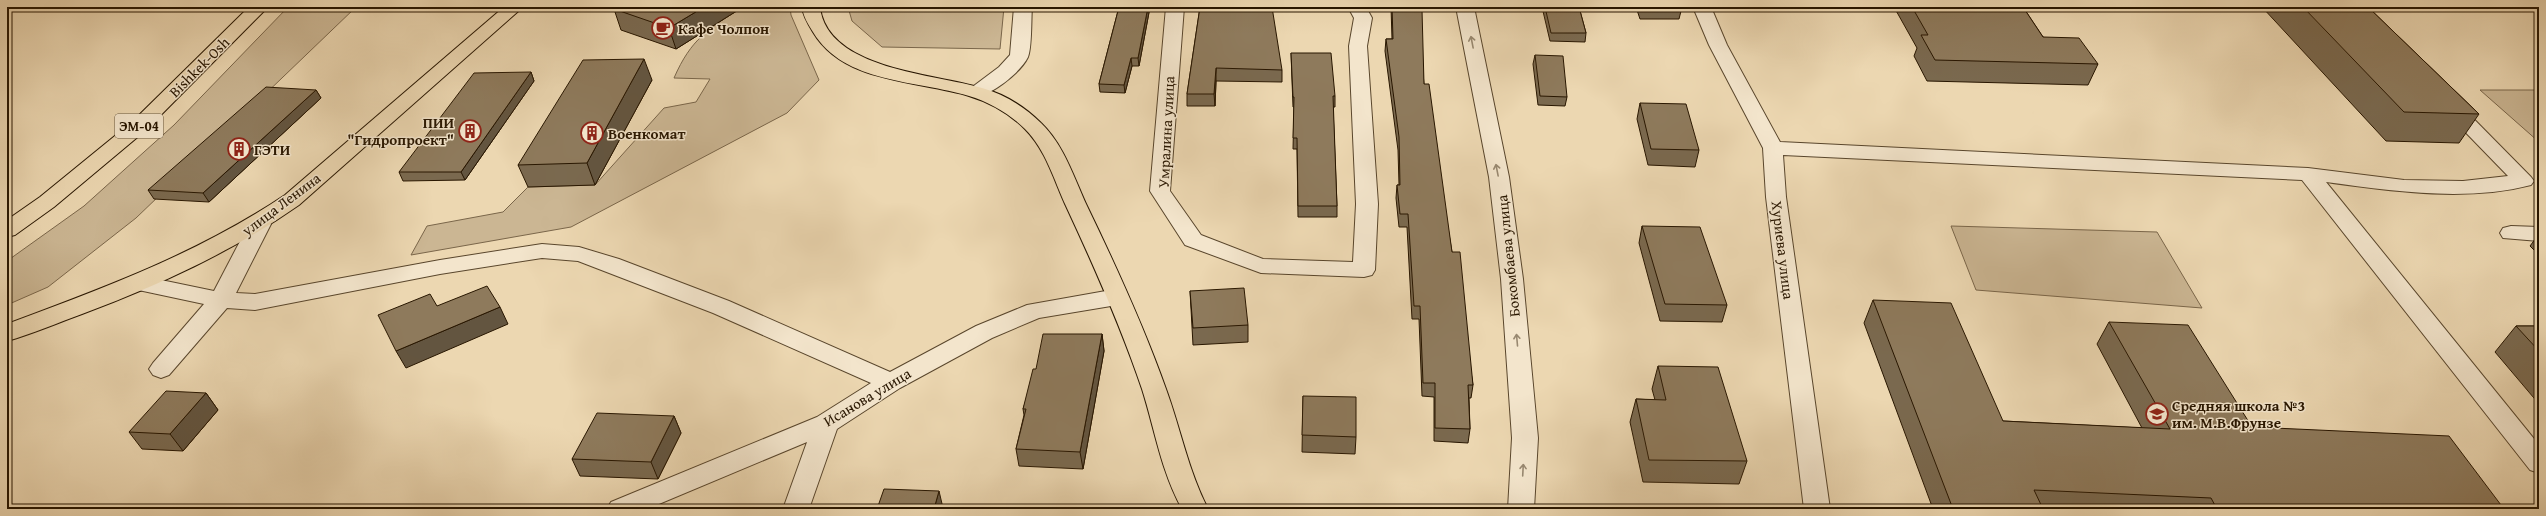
<svg xmlns="http://www.w3.org/2000/svg" width="2546" height="516" viewBox="0 0 2546 516" font-family="'Gentium Book Plus',serif">
<style>
.green{fill:#cbb693;stroke:#7a664a}
.lines{fill:none;stroke-linecap:round;stroke-linejoin:round}
.minor-casing{stroke:#59462c;stroke-width:2}
.major-casing{stroke:#281600;stroke-width:2}
.highway-casing{stroke:#281600;stroke-width:2}
.minor{fill:#f3e5cc;fill-rule:evenodd}
.major{fill:#ecd7b1;fill-rule:evenodd}
.highway{fill:#ecd7b1;fill-rule:evenodd}
.wall{fill:#7a694f;stroke:#281600}
.shaded-wall{fill:#635540;stroke:#281600}
.building{fill:#8e7a5c;stroke:#281600}
.oneway{stroke:#988870}
.labels{text-anchor:middle;dominant-baseline:central;stroke-width:3;stroke-linejoin:round;paint-order:stroke}
.shield{fill:#f3e5cc;stroke:#65543d;stroke-width:1}
.shield-label{font-size:14px;font-weight:bold;fill:#281600}
.poi-label{font-size:15px;font-weight:bold;fill:#281600;stroke:#f3e5cc;text-anchor:start}
.street-label{font-size:15px;fill:#281600;stroke:#f3e5cc}
</style>
<rect width="100%" height="100%" fill="#ecd7b1"/>
<filter id="stains"><feTurbulence type="fractalNoise" baseFrequency=".005" numOctaves="4"/><feColorMatrix values="0 0 0 0 .2 0 0 0 0 .09 0 0 0 0 .02 0 0 0 .5 -.17"/></filter>
<radialGradient id="worn" r=".72"><stop offset=".6" stop-color="#630" stop-opacity="0"/><stop offset="1" stop-color="#630" stop-opacity=".3"/></radialGradient>
<g class="green">
<polygon points="288,7 356,7 136,218 48,287 7,305 7,261 84,206 174,125"/>
<path d="M743,7H790L791,15L819,80L787,113L571,227L411,255L427,226L503,212L528,187L595,185L664,108L696,102L710,79L674,78C691,39 708,29 743,7Z"/>
<polygon points="848,7 1004,7 1000,49 882,47 852,21"/>
<polygon points="2480,90 2539,90 2539,142"/>
<polygon points="1951,226 2157,232 2202,308 1976,290"/>
</g>
<g class="lines">
<g class="minor-casing">
<g id="minor">
<path d="M1014,7H1032C1031,19 1032,47 1028,57C1021,72 987,100 971,96L969,92L971,88L999,67L1010,55Z"/>
<polygon points="1166,7 1184,7 1170,191 1201,235 1263,259 1353,262 1356,204 1349,46 1354,18 1348,7 1366,7 1372,18 1367,46 1378,204 1375,270 1372,275 1364,277 1261,273 1185,245 1150,191"/>
<polygon points="1456,7 1474,7 1509,177 1523,279 1538,438 1534,509 1508,509 1512,438 1501,279 1489,177"/>
<path d="M1693,7H1711L1727,45L1780,142L2308,168L2404,180L2463,181L2508,176L2439,105L2442,101H2456L2531,177L2534,181L2531,185C2466,202 2392,191 2326,182L2539,445V473L2530,470L2302,180L1783,155L1786,197L1830,509H1804L1766,197L1763,148L1709,45Z"/>
<polygon points="260,217 268,219 271,224 236,293 255,294 440,260 542,244 579,247 619,259 729,301 890,372 976,326 1027,305 1117,289 1125,292 1128,297 1125,302 1117,305 1039,318 992,338 900,388 837,429 809,509 783,509 807,442 647,509 607,509 611,502 817,417 871,383 713,313 578,261 542,258 440,274 255,310 227,308 169,375 161,378 153,375 149,369 153,363 204,304 129,288 126,283 129,278 137,275 214,291 249,224 252,219"/>
<polygon points="2511,226 2539,227 2539,241 2503,238 2500,233 2503,228"/>
</g>
</g>
<g class="major-casing">
<g id="major">
<path d="M504,7H523L299,205C232,252 159,285 82,314C57,323 32,334 7,341V324C104,288 199,253 285,195Z"/>
<path d="M802,7H820C827,70 936,74 982,88C1004,94 1025,107 1041,123C1064,145 1074,178 1087,206C1116,266 1144,327 1166,389C1181,430 1188,470 1208,509H1182C1161,471 1155,430 1142,389C1121,327 1094,266 1066,206C1054,180 1046,150 1025,129C1010,114 989,102 969,96C917,80 844,84 813,32C808,24 803,16 802,7Z"/>
</g>
</g>
<g class="highway-casing">
<polygon id="highway" points="249,7 268,7 146,130 54,207 15,235 7,237 7,220 40,197 132,122"/>
</g>
<use href="#minor" class="minor"/>
<use href="#major" class="major"/>
<use href="#highway" class="highway"/>
</g>
<g class="wall">
<polygon points="743,7 676,49 621,30 614,9"/>
<polygon points="1119,7 1150,7 1139,66 1132,66 1125,93 1100,92 1099,84"/>
<polygon points="1200,7 1282,70 1282,82 1216,81 1215,106 1187,106 1187,94"/>
<polygon points="1391,7 1417,7 1424,84 1452,252 1473,385 1471,398 1469,398 1470,429 1468,443 1434,441 1434,397 1422,396 1419,319 1412,319 1407,227 1399,227 1396,198 1397,185 1399,185 1398,150 1385,51 1386,39 1392,39"/>
<polygon points="1542,7 1579,7 1586,33 1585,42 1550,41"/>
<polygon points="1636,7 1682,7 1679,19 1640,19"/>
<polygon points="1894,7 2023,7 2043,37 2098,64 2088,85 1927,81 1914,56 1917,48"/>
<polygon points="2262,7 2368,7 2479,114 2459,143 2386,141"/>
<polygon points="1291,53 1335,96 1335,107 1333,107 1337,206 1337,217 1298,217 1297,149 1293,149 1294,107 1293,107"/>
<polygon points="1535,55 1567,97 1565,106 1538,105 1533,64"/>
<polygon points="531,72 534,81 465,180 403,181 399,172"/>
<polygon points="652,80 595,185 528,187 518,165"/>
<polygon points="316,90 321,98 209,202 154,199 148,190"/>
<polygon points="1640,103 1699,150 1695,167 1648,165 1637,119"/>
<polygon points="1642,226 1727,305 1722,322 1660,321 1639,243"/>
<polygon points="2539,234 2539,255 2530,246"/>
<polygon points="1190,291 1248,325 1248,342 1193,345"/>
<polygon points="1873,300 2003,421 2142,428 2097,344 2109,322 2252,427 2504,509 1933,509 1864,323"/>
<polygon points="2516,326 2539,326 2539,404 2495,352"/>
<polygon points="1102,334 1104,351 1083,469 1019,466 1016,449 1024,415 1023,409 1036,369"/>
<polygon points="1658,366 1747,461 1739,484 1643,482 1630,422 1636,399 1655,400 1652,389"/>
<polygon points="206,393 218,410 183,451 142,449 129,432"/>
<polygon points="1303,396 1356,437 1355,454 1302,452"/>
<polygon points="674,416 681,433 658,479 580,476 572,459"/>
</g>
<g class="shaded-wall">
<polygon points="704,7 743,7 676,49 669,28"/>
<polygon points="1148,7 1150,7 1139,66 1138,58"/>
<polygon points="1131,58 1132,66 1125,93 1124,85"/>
<polygon points="644,59 652,80 595,185 587,163"/>
<polygon points="1216,68 1216,81 1215,106 1214,94"/>
<polygon points="531,72 534,81 465,180 461,172"/>
<polygon points="316,90 321,98 209,202 203,193"/>
<polygon points="500,307 508,324 406,368 396,351"/>
<polygon points="1102,334 1104,351 1083,469 1080,452"/>
<polygon points="206,393 218,410 183,451 170,434"/>
<polygon points="674,416 681,433 658,479 651,462"/>
<polygon points="939,491 943,508 943,509 934,509"/>
</g>
<g class="building">
<polygon points="615,7 704,7 669,28 614,9"/>
<polygon points="1119,7 1148,7 1138,58 1131,58 1124,85 1099,84"/>
<polygon points="1200,7 1272,7 1282,70 1216,68 1214,94 1187,94"/>
<polygon points="1392,7 1417,7 1417,10 1422,10 1424,84 1429,84 1452,252 1460,252 1473,385 1468,385 1470,429 1435,428 1435,383 1423,383 1420,306 1414,306 1408,214 1400,214 1397,185 1400,185 1399,137 1386,39 1393,39"/>
<polygon points="1545,7 1579,7 1586,33 1551,33"/>
<polygon points="1912,7 2023,7 2043,37 2079,38 2098,64 1935,60 1921,35 1928,35"/>
<polygon points="2303,7 2368,7 2479,114 2404,112"/>
<polygon points="1291,53 1331,53 1335,96 1333,96 1337,206 1298,206 1297,138 1293,138 1294,97 1293,97"/>
<polygon points="1535,55 1563,56 1567,97 1540,96"/>
<polygon points="644,59 587,163 518,165 583,60"/>
<polygon points="531,72 461,172 399,172 474,73"/>
<polygon points="266,87 316,90 203,193 148,190"/>
<polygon points="1640,103 1686,104 1699,150 1651,149"/>
<polygon points="1642,226 1700,227 1727,305 1665,304"/>
<polygon points="487,286 500,307 396,351 378,315 430,294 437,306"/>
<polygon points="1244,288 1248,325 1193,328 1190,291"/>
<polygon points="1873,300 1951,303 2003,421 2170,429 2109,322 2188,325 2252,427 2449,436 2504,509 2217,509 2211,498 2034,490 2043,509 1953,509"/>
<polygon points="2516,326 2539,326 2539,351"/>
<polygon points="1043,334 1102,334 1080,452 1016,449 1026,409 1023,409 1033,369 1036,369"/>
<polygon points="1658,366 1718,367 1747,461 1649,460 1636,399 1666,400"/>
<polygon points="166,391 206,393 170,434 129,432"/>
<polygon points="1303,396 1356,397 1356,437 1302,435"/>
<polygon points="597,413 674,416 651,462 572,459"/>
<polygon points="884,489 939,491 934,509 877,509"/>
</g>
<defs><path id="oneway-shaft" d="M-6 0H5M1.5-3L5.5 0L1.5 3" fill="none" stroke-width="1.6" stroke-linecap="round" stroke-linejoin="round"/></defs>
<g class="oneway">
<use href="#oneway-shaft" transform="translate(1472 42) rotate(-101)"/>
<use href="#oneway-shaft" transform="translate(1497 170) rotate(-101)"/>
<use href="#oneway-shaft" transform="translate(1517 340) rotate(-95)"/>
<use href="#oneway-shaft" transform="translate(1523 470) rotate(-87)"/>
</g>
<defs>
<g id="cafe-ring" transform="scale(1.15)"><circle r="9.5" fill="#f3e5cc" stroke="#8f2418" stroke-width="1.5"/><path d="M-5.5-4.5H6V0H3Q3 3.5 0 3.5H-2.5Q-5.5 3.5-5.5 0ZM3-3.2v2h1.7v-2ZM-6 4.5H4V6H-6Z" fill="#8f2418"/></g>
<g id="building-ring" transform="scale(1.15)"><circle r="9.5" fill="#f3e5cc" stroke="#8f2418" stroke-width="1.5"/><path d="M-4-6H4V6H1V3H-1V6H-4ZM-2.5-4.3h1.7v1.8h-1.7ZM.8-4.3h1.7v1.8H.8ZM-2.5-1h1.7V.8h-1.7ZM.8-1h1.7V.8H.8Z" fill="#8f2418"/></g>
<g id="school-ring" transform="scale(1.15)"><circle r="9.5" fill="#f3e5cc" stroke="#8f2418" stroke-width="1.5"/><path d="M0-5L7-2L0 1L-7-2ZM-4 1L0 2.5L4 1V4Q0 6-4 4Z" fill="#8f2418"/></g>
</defs>
<g fill-rule="evenodd">
<use href="#cafe-ring" x="663" y="28"/>
<use href="#building-ring" x="470" y="131"/>
<use href="#building-ring" x="592" y="133"/>
<use href="#building-ring" x="239" y="149"/>
<use href="#school-ring" x="2157" y="414"/>
</g>
<g class="labels">
<rect class="shield" x="115" y="114" width="48" height="24" rx="3"/>
<g class="shield-label">
<text x="139" y="126">ЭМ-04</text>
</g>
<g class="poi-label">
<text x="678" y="28">Кафе Чолпон</text>
<text x="454" y="122" text-anchor="end">ПИИ<tspan x="454" dy="17">"Гидропроект"</tspan></text>
<text x="608" y="133">Военкомат</text>
<text x="254" y="149">ГЭТИ</text>
<text x="2172" y="405">Средняя школа №3<tspan x="2172" dy="17">им. М.В.Фрунзе</tspan></text>
</g>
<g class="street-label">
<text transform="translate(199 67) rotate(-45)">Bishkek-Osh</text>
<text transform="translate(1166 132) rotate(-87)">Умралина улица</text>
<text transform="translate(281 204) rotate(-37)">улица Ленина</text>
<text transform="translate(1783 250) rotate(83)">Хуриева улица</text>
<text transform="translate(1508 256) rotate(-96)">Бокомбаева улица</text>
<text transform="translate(867 397) rotate(-31)">Исанова улица</text>
</g>
</g>
<rect width="2546" height="516" fill="none" stroke="#ecd7b1" stroke-width="24"/>
<rect x="8" y="8" width="2530" height="500" fill="none" stroke="#281600" stroke-width="2"/>
<rect x="12" y="12" width="2522" height="492" fill="none" stroke="#281600"/>
<rect width="100%" height="100%" filter="url(#stains)"/>
<rect width="100%" height="100%" fill="url(#worn)"/>
</svg>
